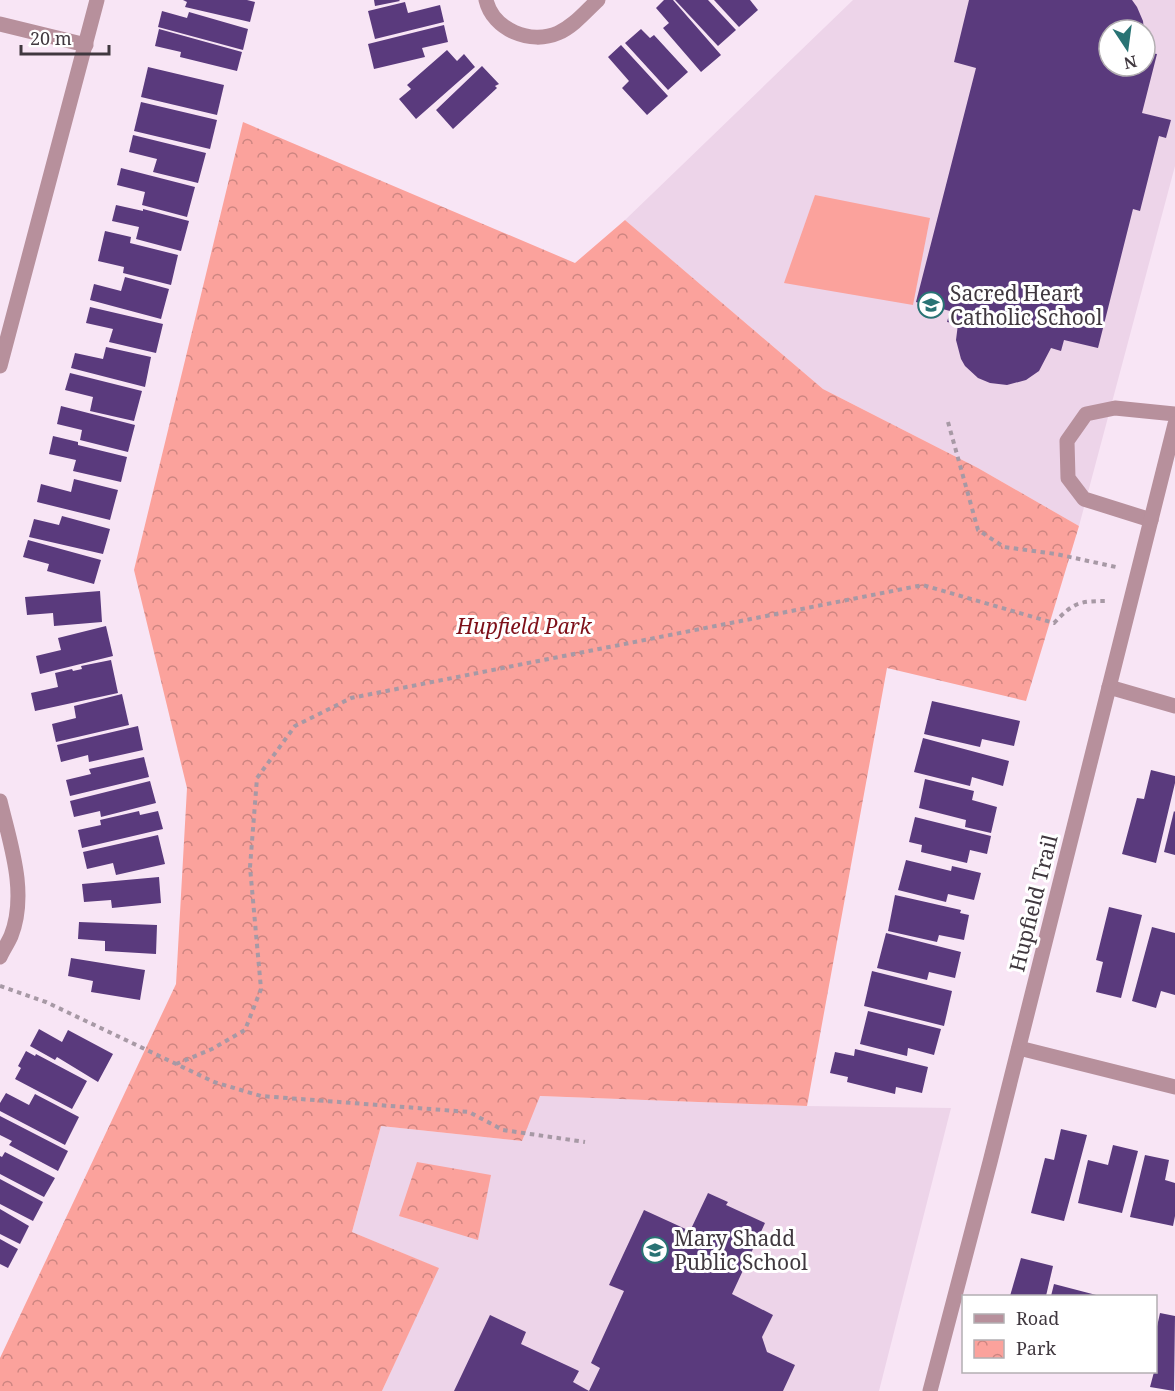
<svg xmlns="http://www.w3.org/2000/svg" width="1175" height="1391" viewBox="0 0 1175 1391" font-family="'Noto Serif',serif">
<style>
.built{fill:#edd4e9;fill-rule:evenodd}
.grass{fill:#fba29c}
.park{fill:url(#park-crowns)}
.building{fill:#5a3a7d}
.lines{fill:none;stroke-linecap:round;stroke-linejoin:round}
.path{stroke:#a799a5;stroke-width:4;stroke-dasharray:4.5 4.5;stroke-linecap:butt}
.minor{stroke:#b7909c;stroke-width:15}
.labels{text-anchor:middle;dominant-baseline:central;stroke-width:6;stroke-linejoin:round;paint-order:stroke}
.poi-label{font-size:21px;fill:#40383f;stroke:#fff;text-anchor:start}
.park-label{font-size:21px;font-style:italic;fill:#7e1019;stroke:#fff}
.street-label{font-size:21px;fill:#40383f;stroke:#fff}
</style>
<defs>
<pattern id="park-crowns" width="20" height="18" patternUnits="userSpaceOnUse" patternTransform="scale(1.5)"><rect width="20" height="18" fill="#fba29c"/><path d="M2 6a3 3 0 1 1 6 0M12 15a3 3 0 1 1 6 0" fill="none" stroke="#cd8581"/></pattern>
</defs>
<rect width="100%" height="100%" fill="#f8e5f5"/>
<g class="built">
<path d="M853,0H1175V166L1079,526L978,468L823,389L625,220ZM1109,30H1145V66H1109Z"/>
<polygon points="539,1096 807,1106 951,1108 879,1391 382,1391 438,1268 352,1232 381,1126 521,1141"/>
</g>
<polygon class="grass" points="815,195 930,218 913,305 784,283"/>
<g class="park">
<polygon points="243,122 575,263 625,220 823,389 978,468 1079,526 1026,701 887,668 807,1106 540,1096 522,1141 381,1126 352,1232 439,1268 382,1391 0,1391 0,1358 176,984 187,788 134,570"/>
<polygon points="417,1162 491,1175 478,1240 399,1216"/>
</g>
<g class="building">
<polygon points="183,0 247,0 255,2 250,22 185,7 187,2"/>
<polygon points="374,0 399,0 400,1 375,6"/>
<polygon points="664,0 673,0 721,55 701,72 663,28 669,23 656,8"/>
<polygon points="675,0 708,0 736,30 718,46"/>
<polygon points="714,0 750,0 758,10 739,27"/>
<polygon points="969,0 1132,0 1137,7 1143,21 1144,30 1109,30 1109,66 1145,66 1145,52 1157,54 1142,113 1171,120 1166,138 1159,136 1140,211 1133,209 1098,348 1064,340 1061,351 1051,348 1039,371 1026,380 1007,385 990,383 978,378 965,366 961,359 956,340 958,324 947,322 950,311 916,302 976,68 954,62"/>
<polygon points="405,2 408,13 440,5 444,22 375,39 368,11"/>
<polygon points="162,11 187,18 189,12 248,29 243,50 158,27"/>
<polygon points="444,25 448,42 422,48 425,57 374,69 368,44"/>
<polygon points="159,29 242,52 237,71 180,57 181,52 155,46"/>
<polygon points="641,29 650,38 654,35 688,72 668,90 625,43"/>
<polygon points="621,45 668,96 647,115 622,88 629,81 608,57"/>
<polygon points="447,50 457,61 464,54 475,67 416,119 399,99 411,89 407,85"/>
<polygon points="482,66 499,84 495,86 497,88 453,129 436,110"/>
<polygon points="148,67 224,85 217,115 141,97"/>
<polygon points="141,102 217,120 210,149 134,131"/>
<polygon points="133,135 206,153 198,183 153,172 157,159 129,152"/>
<polygon points="121,168 195,187 187,217 142,205 145,192 117,185"/>
<polygon points="116,205 143,211 143,209 189,221 181,251 136,239 139,227 112,221"/>
<polygon points="105,231 131,237 130,243 178,255 171,285 123,273 124,267 98,261"/>
<polygon points="125,277 169,289 161,319 90,300 94,284 121,291"/>
<polygon points="90,307 163,324 156,353 109,342 113,329 86,323"/>
<polygon points="106,347 151,357 145,387 71,368 75,353 103,359"/>
<polygon points="70,373 142,391 134,421 90,411 93,397 65,390"/>
<polygon points="61,406 135,425 128,452 80,440 82,430 57,424"/>
<polygon points="53,436 78,442 78,445 127,457 121,482 73,471 76,460 49,454"/>
<polygon points="74,479 118,490 110,520 37,502 41,484 71,492"/>
<polygon points="62,516 110,529 103,554 29,537 34,519 59,525"/>
<polygon points="28,540 101,560 94,584 47,571 49,564 23,557"/>
<polygon points="100,591 102,622 54,626 53,613 27,615 25,597"/>
<polygon points="106,626 113,656 40,674 36,656 61,650 58,638"/>
<polygon points="111,660 118,693 35,711 31,693 58,687 55,673 72,669 73,671 82,669 81,666"/>
<polygon points="122,694 129,725 56,742 52,724 76,718 74,706"/>
<polygon points="932,701 1020,721 1014,746 982,739 980,747 924,734"/>
<polygon points="138,726 143,750 89,762 88,755 61,762 57,745"/>
<polygon points="923,738 1009,761 1003,786 972,777 970,786 914,772"/>
<polygon points="144,757 149,777 70,796 66,780 91,774 89,769"/>
<polygon points="1151,770 1175,776 1175,783 1156,863 1122,854 1137,798 1144,799"/>
<polygon points="925,779 974,791 972,800 997,807 991,833 965,827 966,820 919,808"/>
<polygon points="150,781 156,803 101,817 100,811 74,817 70,801"/>
<polygon points="139,811 140,815 158,811 163,829 82,848 78,830 101,825 100,820"/>
<polygon points="1174,811 1175,812 1175,855 1164,852"/>
<polygon points="915,817 991,836 987,854 970,850 967,863 921,852 922,845 909,842"/>
<polygon points="158,835 165,864 116,875 113,863 87,869 83,852"/>
<polygon points="906,860 951,871 952,866 981,873 974,900 948,894 946,902 898,890"/>
<polygon points="159,877 161,903 112,908 111,900 84,902 82,884"/>
<polygon points="895,895 961,910 960,913 969,915 964,940 939,935 937,942 888,931"/>
<polygon points="1109,907 1142,915 1121,998 1096,992 1103,962 1096,960"/>
<polygon points="79,922 157,925 156,954 105,951 105,941 78,939"/>
<polygon points="1152,927 1175,933 1175,995 1161,991 1156,1008 1132,1001"/>
<polygon points="886,933 961,952 955,978 929,972 927,980 877,968"/>
<polygon points="71,958 145,970 140,1000 91,992 93,981 68,976"/>
<polygon points="872,971 952,991 944,1026 864,1006"/>
<polygon points="868,1011 941,1029 934,1055 908,1048 907,1056 860,1044"/>
<polygon points="39,1029 62,1042 68,1030 113,1054 98,1082 57,1057 55,1060 30,1046"/>
<polygon points="855,1049 928,1067 922,1093 896,1087 895,1094 847,1082 848,1077 830,1073 835,1052 854,1056"/>
<polygon points="26,1051 35,1056 36,1054 87,1081 72,1109 15,1079 21,1068 18,1066"/>
<polygon points="6,1093 29,1105 35,1094 79,1117 65,1145 0,1111 0,1103"/>
<polygon points="0,1116 68,1151 58,1171 9,1145 12,1141 0,1135"/>
<polygon points="1061,1129 1087,1135 1064,1221 1031,1213 1045,1158 1054,1160"/>
<polygon points="1113,1145 1138,1151 1122,1213 1078,1203 1088,1160 1108,1165"/>
<polygon points="5,1152 55,1178 44,1197 0,1174 0,1156 2,1157"/>
<polygon points="1145,1155 1169,1160 1165,1180 1175,1183 1175,1216 1173,1226 1130,1217"/>
<polygon points="0,1179 43,1202 33,1221 0,1204"/>
<polygon points="708,1193 728,1202 726,1205 765,1223 732,1294 773,1315 762,1337 767,1352 795,1365 783,1391 454,1391 490,1315 526,1332 521,1344 579,1371 573,1382 589,1391 600,1368 591,1363 624,1291 609,1285 644,1210 690,1231"/>
<polygon points="0,1209 29,1226 20,1244 0,1234"/>
<polygon points="0,1239 18,1249 8,1268 0,1264"/>
<polygon points="1021,1258 1053,1266 1046,1296 1010,1296"/>
<polygon points="1054,1284 1100,1296 1051,1296"/>
<polygon points="1160,1313 1175,1316 1174,1391 1150,1387 1154,1372 1156,1372 1156,1331"/>
</g>
<g class="lines">
<g class="path">
<polyline points="948,422 978,530 1004,547 1056,554 1116,567"/>
<polyline points="0,986 46,1002 214,1082 261,1096 469,1112 503,1130 585,1142"/>
<path d="M176,1064L212,1049L245,1030L261,989L250,867L257,778L295,726L351,698L923,585L1054,623C1074,602 1079,601 1108,601"/>
</g>
<g class="minor">
<path d="M486,0C493,30 531,45 558,33C574,26 586,11 598,0"/>
<polyline points="0,24 86,45"/>
<polyline points="0,366 97,0"/>
<polyline points="1151,520 1084,499 1068,478 1067,441 1086,414 1115,408 1175,414"/>
<polyline points="1109,687 1175,706"/>
<path d="M0,801C10,843 28,893 11,936C8,943 3,950 0,957"/>
<polyline points="1019,1048 1175,1087"/>
<polyline points="930,1391 990,1162 1175,424"/>
</g>
</g>
<defs>
<g id="school-ring" transform="scale(1.35)"><circle r="9.5" fill="#fff" stroke="#297374" stroke-width="1.5"/><path d="M0-5L7-2L0 1L-7-2ZM-4 1L0 2.5L4 1V4Q0 6-4 4Z" fill="#297374"/></g>
</defs>
<g fill-rule="evenodd">
<use href="#school-ring" x="931" y="305"/>
<use href="#school-ring" x="655" y="1250"/>
</g>
<g class="labels">
<g class="poi-label">
<text x="950" y="293">Sacred Heart<tspan x="950" dy="24">Catholic School</tspan></text>
<text x="674" y="1238">Mary Shadd<tspan x="674" dy="24">Public School</tspan></text>
</g>
<g class="park-label">
<text x="524" y="626">Hupfield Park</text>
</g>
<g class="street-label">
<text transform="translate(1033 903) rotate(-76)">Hupfield Trail</text>
</g>
</g>
<rect x="962" y="1295" width="195" height="78" fill="#ffffff" stroke="#b3afb2" stroke-width="1.5"/>
<rect x="974" y="1314" width="30" height="9" fill="#b7909c" stroke="#b3afb2" stroke-width="1.5"/>
<text x="1016" y="1325" font-size="18" fill="#40383f">Road</text>
<rect x="974" y="1340" width="30" height="18" fill="url(#park-crowns)" stroke="#b3afb2" stroke-width="1.5"/>
<text x="1016" y="1355" font-size="18" fill="#40383f">Park</text>
<g transform="translate(1127 48) rotate(167)"><circle r="28" fill="#ffffff" stroke="#b3afb2" stroke-width="1.5"/>
<path d="M0-4.5L10 22L0 15L-10 22Z" fill="#297374"/>
<text y="-9" font-size="16" font-weight="bold" text-anchor="middle" fill="#40383f">N</text>
</g>
<path d="M21 45v9h88v-9" fill="none" stroke="#40383f" stroke-width="3"/>
<text x="30" y="45" font-size="18" fill="#40383f" stroke="#ffffff" stroke-width="4.5" paint-order="stroke">20 m</text>
</svg>
